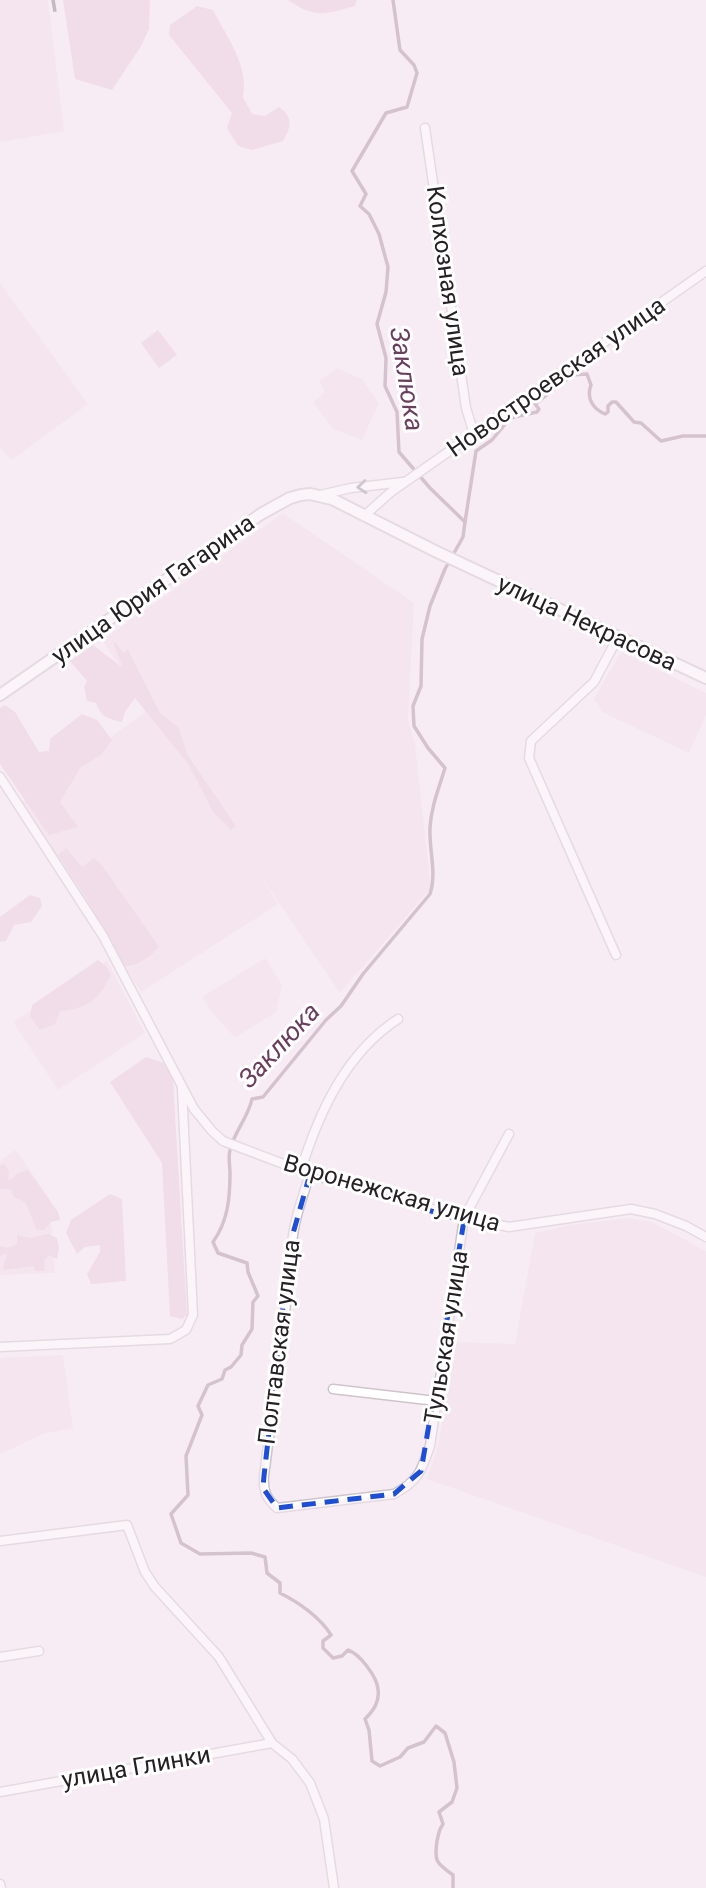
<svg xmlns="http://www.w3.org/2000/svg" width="706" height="1888" viewBox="0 0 706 1888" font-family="Roboto,sans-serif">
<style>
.built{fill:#f0dce9}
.green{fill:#e7c9dc}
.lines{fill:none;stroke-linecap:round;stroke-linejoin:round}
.stream{stroke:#ac8ea2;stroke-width:3.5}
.minor-casing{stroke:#d0c4cb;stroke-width:11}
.secondary-casing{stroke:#d0c4cb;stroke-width:14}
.minor{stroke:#fff;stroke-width:8}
.secondary{stroke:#fff;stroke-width:10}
.rail{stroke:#837b81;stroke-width:3.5;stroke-dasharray:12 12;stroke-linecap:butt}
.oneway{stroke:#9c9b9c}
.marked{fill:none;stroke:#1d4ed8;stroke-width:5;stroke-dasharray:14 9;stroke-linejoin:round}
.labels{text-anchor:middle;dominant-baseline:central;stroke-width:6;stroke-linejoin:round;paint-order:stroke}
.street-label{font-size:24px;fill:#242023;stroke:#fff}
.water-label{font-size:26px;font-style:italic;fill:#6a3d5d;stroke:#fff}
</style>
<rect width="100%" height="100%" fill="#f8ecf4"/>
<g class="built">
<polygon points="0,0 48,0 64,131 0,142"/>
<polygon points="0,283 88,404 12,460 0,448"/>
<polygon points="337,368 362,379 379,403 362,440 333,429 313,402 325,392 319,381"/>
<polygon points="283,513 414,603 408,720 415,744 431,888 340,993 254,866 278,904 141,992 22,802 149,709 102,640"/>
<polygon points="621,652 706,693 706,715 689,753 602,712 594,699"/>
<polygon points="265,958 282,985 276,1012 235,1038 213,1013 202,997"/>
<polygon points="107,961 145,1033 58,1090 13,1022"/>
<polygon points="16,1150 49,1198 55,1273 0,1275 0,1161"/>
<polygon points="628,1218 652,1222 706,1251 706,1577 427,1479 438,1446 457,1342 515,1344 535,1233 570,1225"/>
<polygon points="63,1355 73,1428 43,1434 0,1454 0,1358"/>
</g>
<g class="green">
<polygon points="63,0 150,0 149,29 141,46 112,90 75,79"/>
<path d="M288,0H357L355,6C325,14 316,19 288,0Z"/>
<path d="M197,6L213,10C227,37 249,66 243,97L252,114L265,116L279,107C294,117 291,128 283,141L252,150L238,146L227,128L232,113L169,35L170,25Z"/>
<polygon points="158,330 177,355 159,368 141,343"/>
<path d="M115,642L123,653L128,650L160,713L178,727L188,756L236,826L231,830L213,812L189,765L135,698L125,712L122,722C108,719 101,717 96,703L87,701L84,687L87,681L70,661L93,645L123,668L114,645Z"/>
<polygon points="5,705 15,712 39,752 49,751 50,739 82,714 97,720 112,740 101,755 80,768 60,802 78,827 49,835 0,764 0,708"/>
<path d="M66,848L82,867L94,858L101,864L159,947C151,956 137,967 124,966L86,898L58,855Z"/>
<polygon points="30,895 40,898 42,906 31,922 14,925 6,941 0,942 0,917"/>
<path d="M98,960L106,966L111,975C99,999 88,1009 60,1011L55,1024L40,1030L30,1016L32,1005Z"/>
<polygon points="146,1057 167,1064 173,1080 187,1315 182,1319 170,1316 162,1163 110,1082"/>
<polygon points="4,1164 9,1171 8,1180 11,1180 18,1173 28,1170 58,1212 60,1220 51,1222 44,1230 37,1230 25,1202 14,1197 11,1189 0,1189 0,1166"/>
<polygon points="110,1194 122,1199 126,1281 91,1284 87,1274 100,1252 100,1245 85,1247 77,1254 66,1233 71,1220"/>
<polygon points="48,1234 57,1238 59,1248 57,1259 49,1255 44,1261 45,1271 35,1271 34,1266 3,1270 7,1253 0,1256 0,1246 8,1248 17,1244 17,1235 30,1238"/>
</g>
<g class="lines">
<g class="stream">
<path d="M393,0L400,50L414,65L417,73L407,107L386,113L352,171L366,194L360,206L369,214L379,234L388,267L386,292L377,324L386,358L385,386L397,412L399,452L430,488L465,522L463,537L445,569L430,606L422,639L421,686L413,706L414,726L428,748L445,768C439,788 431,807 430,828C429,851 437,872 430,894L363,974L341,1006L326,1020L263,1097L252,1099C248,1118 234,1132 230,1150C228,1157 230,1166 230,1173C230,1198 228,1221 213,1242L218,1253L247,1263L248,1272L258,1296L253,1302L252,1329L242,1345L241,1355L231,1367L225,1370L222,1379L208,1385L198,1406L202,1415L186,1456L188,1495L171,1514L181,1543L200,1554L251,1553L265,1557L267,1573L280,1583V1593C298,1602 320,1617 331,1635L323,1641V1648L333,1658L342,1656L348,1650C360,1654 377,1677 378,1689C380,1702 373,1711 365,1719L369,1730L372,1761L380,1766L400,1757L408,1748L424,1742L436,1726L445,1733L454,1762L457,1788L452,1802L439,1812L443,1824C438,1831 439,1833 437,1841C434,1861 436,1863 453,1875V1888"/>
<path d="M465,522L476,451L492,440L510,418L537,412L539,409L535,404L572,375L587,374L591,385C586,398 593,409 605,414L608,412V406L612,402H616L634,422L641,423L661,441L683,436H706"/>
</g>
<g class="minor-casing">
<g id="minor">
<polyline points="425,128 466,408 474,434"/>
<polyline points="320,495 351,488 403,482"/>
<polyline points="364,516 391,492 706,271"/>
<polyline points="0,777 103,936 194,1109 212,1131 223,1141 310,1174 464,1218 509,1227 631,1209 655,1214 686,1226 706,1237"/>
<polyline points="616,955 529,758 531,741 594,682 618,637"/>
<path d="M301,1170C319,1112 346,1053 398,1019"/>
<path d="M310,1174C300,1204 290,1232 291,1265L264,1476C263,1491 266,1498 277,1508L394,1494C418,1481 421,1472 430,1446L464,1218L509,1134"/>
<polyline points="0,1347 170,1339 186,1330 193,1315 182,1089"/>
<polyline points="333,1389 436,1401"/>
<polyline points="0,1541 127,1525 145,1572 155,1587 219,1657 272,1743 292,1759 310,1783 324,1819 334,1888"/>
<polyline points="0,1657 39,1651"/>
<polyline points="0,1792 272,1743"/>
<polyline points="0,1884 1,1888"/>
</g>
</g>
<g class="secondary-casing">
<polyline id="secondary" points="0,695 261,514 290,498 301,495 310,494 332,499 435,551 706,678"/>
</g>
<use href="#minor" class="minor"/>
<use href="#secondary" class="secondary"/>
<polyline class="rail" points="53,0 57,23"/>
</g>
<defs><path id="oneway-chevron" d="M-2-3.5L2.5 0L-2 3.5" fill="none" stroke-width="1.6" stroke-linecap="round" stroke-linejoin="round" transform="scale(1.75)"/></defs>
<use class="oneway" href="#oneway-chevron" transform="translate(362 487) rotate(175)"/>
<path d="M0 0H706V1888H0ZM310,1174L464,1221L421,1471L394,1494L277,1508L263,1488L264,1476L290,1244Z" fill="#f8ecf4" fill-opacity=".55" fill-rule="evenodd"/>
<path class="marked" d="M310,1174L464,1221L421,1471L394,1494L277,1508L263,1488L264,1476L290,1244Z"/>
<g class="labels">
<g class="street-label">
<text transform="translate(448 281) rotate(82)">Колхозная улица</text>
<text transform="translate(556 377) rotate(-35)">Новостроевская улица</text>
<text transform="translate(153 589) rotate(-35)">улица Юрия Гагарина</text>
<text transform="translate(587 623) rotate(25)">улица Некрасова</text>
<text transform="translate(392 1193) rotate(16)">Воронежская улица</text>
<text transform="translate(446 1337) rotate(-81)">Тульская улица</text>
<text transform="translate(279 1342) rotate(-83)">Полтавская улица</text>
<text transform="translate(136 1767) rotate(-10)">улица Глинки</text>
</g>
<g class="water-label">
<text transform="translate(407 379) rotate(81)">Заклюка</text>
<text transform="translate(279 1045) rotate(-47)">Заклюка</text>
</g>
</g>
</svg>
